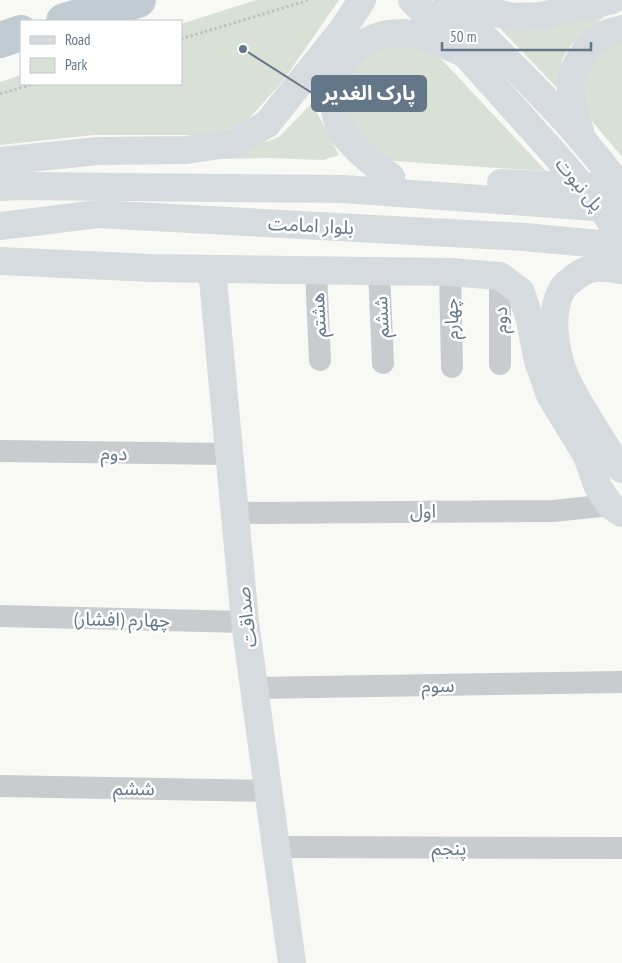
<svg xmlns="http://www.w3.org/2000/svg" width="622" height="963" viewBox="0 0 622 963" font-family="'PT Sans Narrow','Noto Sans Arabic',sans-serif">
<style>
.green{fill:#d9e1d6}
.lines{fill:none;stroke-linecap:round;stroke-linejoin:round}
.river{stroke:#c1ccd2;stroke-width:36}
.path{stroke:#bfc2c4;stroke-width:3;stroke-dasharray:2.5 2.5;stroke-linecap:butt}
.street{stroke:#c8cccf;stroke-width:22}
.secondary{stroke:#d6dbdf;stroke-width:28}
.primary{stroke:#d6dbdf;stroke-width:28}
.highway{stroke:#d6dbdf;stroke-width:28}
.labels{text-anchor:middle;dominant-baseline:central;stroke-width:5;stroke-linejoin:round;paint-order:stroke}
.street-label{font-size:19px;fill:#647789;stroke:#fff}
.leader{fill:none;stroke:#647789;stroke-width:2}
.callout-dot{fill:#647789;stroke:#fff;stroke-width:2}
.callout{fill:#647789;stroke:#647789;stroke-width:2}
.callout-label{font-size:20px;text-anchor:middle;font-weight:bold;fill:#fff}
</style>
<rect width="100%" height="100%" fill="#f8f8f5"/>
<g class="green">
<polygon points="256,0 339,0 283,81 246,122 215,135 93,135 0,145 0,82 21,75 21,84 181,84 181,24"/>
<polygon points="612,10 571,45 562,59 559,90 492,20"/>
<polygon points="622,36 622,157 586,114 582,88 589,62"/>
<polygon points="384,43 431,48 546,171 393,161 369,149 350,125 343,102 349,75 362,55"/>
<polygon points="312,103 339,155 323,160 270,158 218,159 279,137"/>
</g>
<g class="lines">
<g class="river">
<polyline points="64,21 138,0"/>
<polyline points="0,40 21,33"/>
</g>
<g class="path">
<polyline points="181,39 309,0"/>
<polyline points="0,94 34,84"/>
</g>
<g class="street">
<polyline points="316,271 320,360"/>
<polyline points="379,271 383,363"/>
<polyline points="450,272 452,367"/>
<polyline points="500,276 500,364"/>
<polyline points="0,451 228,454"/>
<polyline points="235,513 553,511 610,505"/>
<polyline points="0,616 245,622"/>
<polyline points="255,688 622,682"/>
<polyline points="0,786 268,791"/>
<polyline points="276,847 622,848"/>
</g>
<polyline class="secondary" points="212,269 245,622 292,963"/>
<g class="primary">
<polyline points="412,0 464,53 553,152 608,217 622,243"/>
<path d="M447,0C507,61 572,120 622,190"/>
<path d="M582,139C578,123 572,106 571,89C570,67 586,46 604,35C609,32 616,31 622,29"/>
<polyline points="0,161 98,151 186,150 234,143 267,124 343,29 362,0"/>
<path d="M622,270C614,269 604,267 595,268C589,269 580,273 575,277C571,281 566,283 563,288C548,311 555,352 565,376C578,406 599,434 615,462L622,469"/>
</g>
<g class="highway">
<polyline points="456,0 483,10 513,17 541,16 612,0"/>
<path d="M391,177C376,166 346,143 339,126C323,82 349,34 399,33C421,32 444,45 464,53"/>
<polyline points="501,183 622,188"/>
<polyline points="0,187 21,186 343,189 622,209"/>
<polyline points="0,226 98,214 524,237 622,246"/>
<polyline points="0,261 151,268 450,272 500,276 521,292 530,320 538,361 550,395 587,456 598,487 610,505 622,513"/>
</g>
</g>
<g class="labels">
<g class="street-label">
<text transform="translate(580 184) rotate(50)">پل نبوت</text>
<text transform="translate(311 225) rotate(3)">بلوار امامت</text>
<text transform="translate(318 315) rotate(-93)">هشتم</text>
<text transform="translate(381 317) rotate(-93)">ششم</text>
<text transform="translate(451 319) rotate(-92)">چهارم</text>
<text transform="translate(500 320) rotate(-90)">دوم</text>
<text transform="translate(114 453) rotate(1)">دوم</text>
<text x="423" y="511">اول</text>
<text transform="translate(246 617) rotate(-97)">صداقت</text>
<text transform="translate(122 619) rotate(1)">چهارم (افشار)</text>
<text transform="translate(438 685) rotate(-1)">سوم</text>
<text transform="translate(134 788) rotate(1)">ششم</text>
<text x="449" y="848">پنجم</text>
</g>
</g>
<path class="leader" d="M243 49L312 93"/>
<circle class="callout-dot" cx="243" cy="49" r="5"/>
<rect class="callout" x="312" y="76" width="114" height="35" rx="5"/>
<g class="callout-label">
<text x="369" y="100">پارک الغدیر</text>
</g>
<rect x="20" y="20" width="162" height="65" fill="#ffffff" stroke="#c1c9d0"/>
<rect x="30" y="36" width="25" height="8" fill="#d6dbdf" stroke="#c1c9d0"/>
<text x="65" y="45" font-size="15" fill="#647789">Road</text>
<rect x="30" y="58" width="25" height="15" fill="#d9e1d6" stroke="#c1c9d0"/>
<text x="65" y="70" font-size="15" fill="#647789">Park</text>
<path d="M442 42v8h149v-8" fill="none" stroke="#647789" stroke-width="2.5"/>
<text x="450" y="42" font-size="15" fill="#647789" stroke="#ffffff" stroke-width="4" paint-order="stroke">50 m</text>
</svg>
